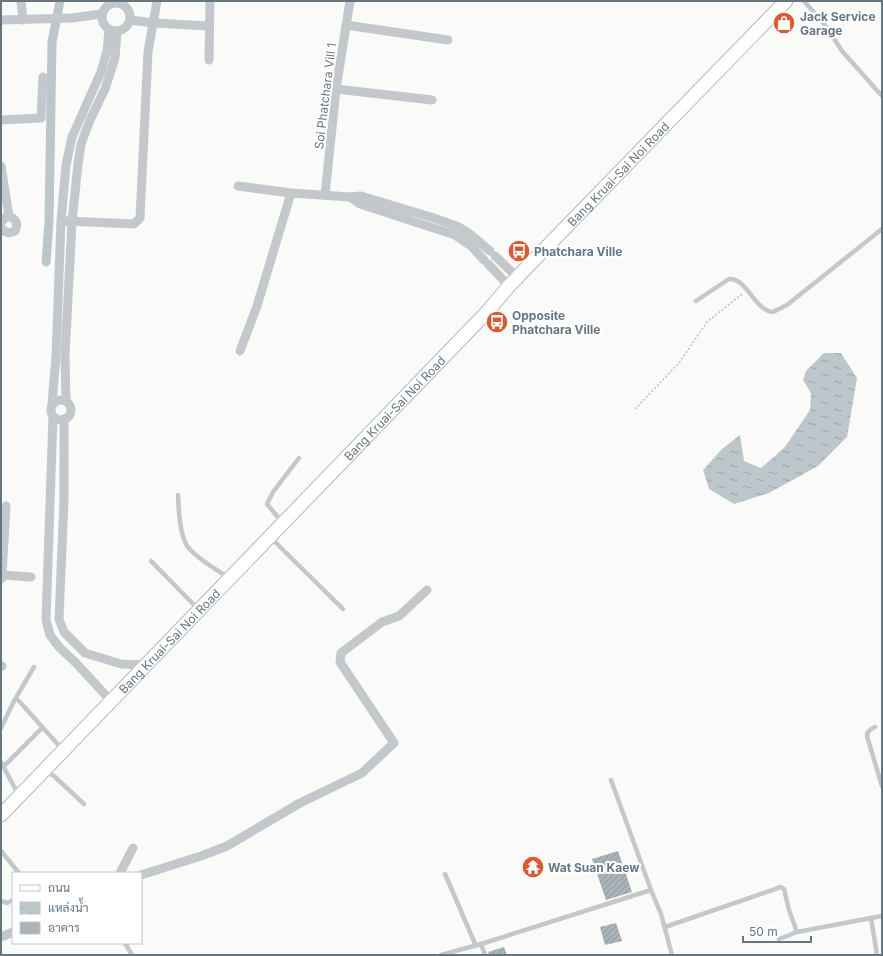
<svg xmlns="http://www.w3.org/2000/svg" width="883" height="956" viewBox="0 0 883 956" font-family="Inter,Sarabun,sans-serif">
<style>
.water{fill:url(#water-ripples)}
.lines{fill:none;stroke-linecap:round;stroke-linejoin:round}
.canal{stroke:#bbc7cb;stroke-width:9}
.building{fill:url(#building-hatch)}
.secondary-casing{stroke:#b3babf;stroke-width:15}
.path{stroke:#bbbfc2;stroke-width:1.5;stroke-dasharray:2 2;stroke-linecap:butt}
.service{stroke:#c3c8cc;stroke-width:4.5}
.minor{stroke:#c3c8cc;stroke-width:9}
.secondary{stroke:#fff;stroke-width:13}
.labels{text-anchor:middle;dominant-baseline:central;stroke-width:4;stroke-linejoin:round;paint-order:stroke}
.poi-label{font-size:12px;font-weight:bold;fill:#657683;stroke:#fff;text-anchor:start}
.street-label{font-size:12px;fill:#657683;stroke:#fff}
</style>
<defs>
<pattern id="water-ripples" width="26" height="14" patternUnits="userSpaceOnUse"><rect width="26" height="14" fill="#bbc7cb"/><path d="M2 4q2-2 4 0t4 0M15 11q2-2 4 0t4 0" fill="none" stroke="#9ca6aa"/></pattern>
<pattern id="building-hatch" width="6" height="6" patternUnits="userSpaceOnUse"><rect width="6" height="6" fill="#aab3b9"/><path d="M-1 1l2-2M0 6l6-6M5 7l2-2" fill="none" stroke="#8e969c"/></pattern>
</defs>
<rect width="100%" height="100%" fill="#fafaf8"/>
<polygon class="water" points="824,353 841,353 857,378 847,437 818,466 769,493 734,504 709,489 703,470 722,449 740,435 744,461 761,468 785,447 810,410 811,393 803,380 806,371"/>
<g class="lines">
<polyline class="canal" points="46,262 49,222 52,42 60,1"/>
</g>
<g class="building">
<polygon points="618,851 632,892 606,900 592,859"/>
<polygon points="616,923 622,941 605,945 600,927"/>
<polygon points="504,947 507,955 489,955 488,952"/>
</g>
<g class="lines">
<g class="secondary-casing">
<g id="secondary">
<path id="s1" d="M1,815L487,312L509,286L532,262L786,1"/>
</g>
</g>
<polyline class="path" points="635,409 679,363 707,322 742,294"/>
<g class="service">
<polyline points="804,1 825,25 842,51 882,96"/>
<path d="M696,301L729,279C746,277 755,311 773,312L787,305L882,229"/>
<path d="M178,495C179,511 179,529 186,544C191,554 218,571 228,577"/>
<polyline points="282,522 267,504 273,492 299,458"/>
<polyline points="271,538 343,609"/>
<polyline points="151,561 198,609"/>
<polyline points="16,699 19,701 62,749"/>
<path d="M875,727C870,729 867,731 867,736L882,786"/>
<polyline points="1,728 14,701 34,667"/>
<polyline points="1,762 18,794"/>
<polyline points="4,766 42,728"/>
<polyline points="45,771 54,776 84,804"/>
<polyline points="1,851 19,873"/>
<polyline points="445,874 476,946"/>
<polyline points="651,890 661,914 672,955"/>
<polyline points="1,901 7,903 13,900"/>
<polyline points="871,918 882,916"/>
<polyline points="665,927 781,887 784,889 789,910 797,932"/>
<polyline points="779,939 797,932 871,918 877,955"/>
<polyline points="125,943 132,955"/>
<polyline points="481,944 485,955"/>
<polyline points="441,955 481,944 651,890 611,780"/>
</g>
<g class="minor">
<polyline points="21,1 23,20"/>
<circle cx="116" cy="17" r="14"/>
<polyline points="1,20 72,18 101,14"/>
<polyline points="130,20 154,23 209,26"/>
<polyline points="346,25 448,40"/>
<polyline points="209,60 210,1"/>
<polyline points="336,89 432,100"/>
<polyline points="1,120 41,118 43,77"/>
<polyline points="1,166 9,216"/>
<polyline points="238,186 291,193 350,197 361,196 434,218 459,227 471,235 490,251"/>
<polyline points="325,195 336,89 350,1"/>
<polyline points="350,197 360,204 455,235 471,246 484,260"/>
<polyline points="66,221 134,224 140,218 148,52 157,1"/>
<path d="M1,222L6,217H11C17,220 18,225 15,231L9,233L4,231L1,228"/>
<polyline points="495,256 517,277"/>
<polyline points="488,264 509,286"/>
<polyline points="240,351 257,306 291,193"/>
<circle cx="61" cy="410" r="10"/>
<polyline points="66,401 65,356 72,222 78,164 81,144 90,120 105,89 115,58 117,32"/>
<polyline points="52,404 56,356 61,221 66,165 72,137 101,72 107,51 109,30"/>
<polyline points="53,416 46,620 50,635 59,647 76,663 111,701"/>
<polyline points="64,419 64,500 59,619 64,632 85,653 121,664 146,665"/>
<polyline points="2,575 31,577"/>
<polyline points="1,579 2,575 6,506"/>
<polyline points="1,666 2,666"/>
<polyline points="120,873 133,848"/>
<polyline points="141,875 201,856 227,846 300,803 362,773 394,743 340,662 341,653 382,622 399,616 427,590"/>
<polyline points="1,937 13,932"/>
</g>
<use href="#secondary" class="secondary"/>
</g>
<defs>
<g id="shop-disc" transform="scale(1.15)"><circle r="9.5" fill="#e4572e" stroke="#fff"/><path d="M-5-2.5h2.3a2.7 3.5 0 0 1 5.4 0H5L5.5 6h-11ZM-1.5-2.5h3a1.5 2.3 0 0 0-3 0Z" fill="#fff"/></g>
<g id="bus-disc" transform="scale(1.15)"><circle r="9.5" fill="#e4572e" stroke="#fff"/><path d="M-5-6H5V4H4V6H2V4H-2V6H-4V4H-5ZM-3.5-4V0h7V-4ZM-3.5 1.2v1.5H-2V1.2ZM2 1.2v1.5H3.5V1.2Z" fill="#fff"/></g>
<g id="temple-disc" transform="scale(1.15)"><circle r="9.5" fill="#e4572e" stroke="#fff"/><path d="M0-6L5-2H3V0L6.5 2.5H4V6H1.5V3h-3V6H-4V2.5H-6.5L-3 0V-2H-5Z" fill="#fff"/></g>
</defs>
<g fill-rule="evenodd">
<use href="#shop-disc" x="784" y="23"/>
<use href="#bus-disc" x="519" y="251"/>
<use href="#bus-disc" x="497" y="322"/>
<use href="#temple-disc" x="533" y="867"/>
</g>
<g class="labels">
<g class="poi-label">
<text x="800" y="16">Jack Service<tspan x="800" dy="14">Garage</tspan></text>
<text x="534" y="251">Phatchara Ville</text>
<text x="512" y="315">Opposite<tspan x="512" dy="14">Phatchara Ville</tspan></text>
<text x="548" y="867">Wat Suan Kaew</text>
</g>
<g class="street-label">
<text transform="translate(325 96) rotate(-83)">Soi Phatchara Vill 1</text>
<text stroke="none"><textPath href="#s1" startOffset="890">Bang Kruai-Sai Noi Road</textPath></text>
<text stroke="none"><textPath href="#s1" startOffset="566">Bang Kruai-Sai Noi Road</textPath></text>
<text stroke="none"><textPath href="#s1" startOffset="242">Bang Kruai-Sai Noi Road</textPath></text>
</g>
</g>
<rect width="883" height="956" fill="none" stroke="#657683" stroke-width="4"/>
<rect x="12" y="872" width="130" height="72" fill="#ffffff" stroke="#c1c8cd"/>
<rect x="20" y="885" width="20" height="6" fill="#ffffff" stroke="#c1c8cd"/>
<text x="48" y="892" font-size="12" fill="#657683">ถนน</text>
<rect x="20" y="902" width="20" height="12" fill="url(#water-ripples)" stroke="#c1c8cd"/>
<text x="48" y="912" font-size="12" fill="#657683">แหล่งน้ำ</text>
<rect x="20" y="922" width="20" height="12" fill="#aab3b9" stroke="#c1c8cd"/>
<text x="48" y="932" font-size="12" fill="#657683">อาคาร</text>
<path d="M743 936v6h68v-6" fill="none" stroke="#657683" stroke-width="2"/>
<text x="749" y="936" font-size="12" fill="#657683" stroke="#ffffff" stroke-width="3" paint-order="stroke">50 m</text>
</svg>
